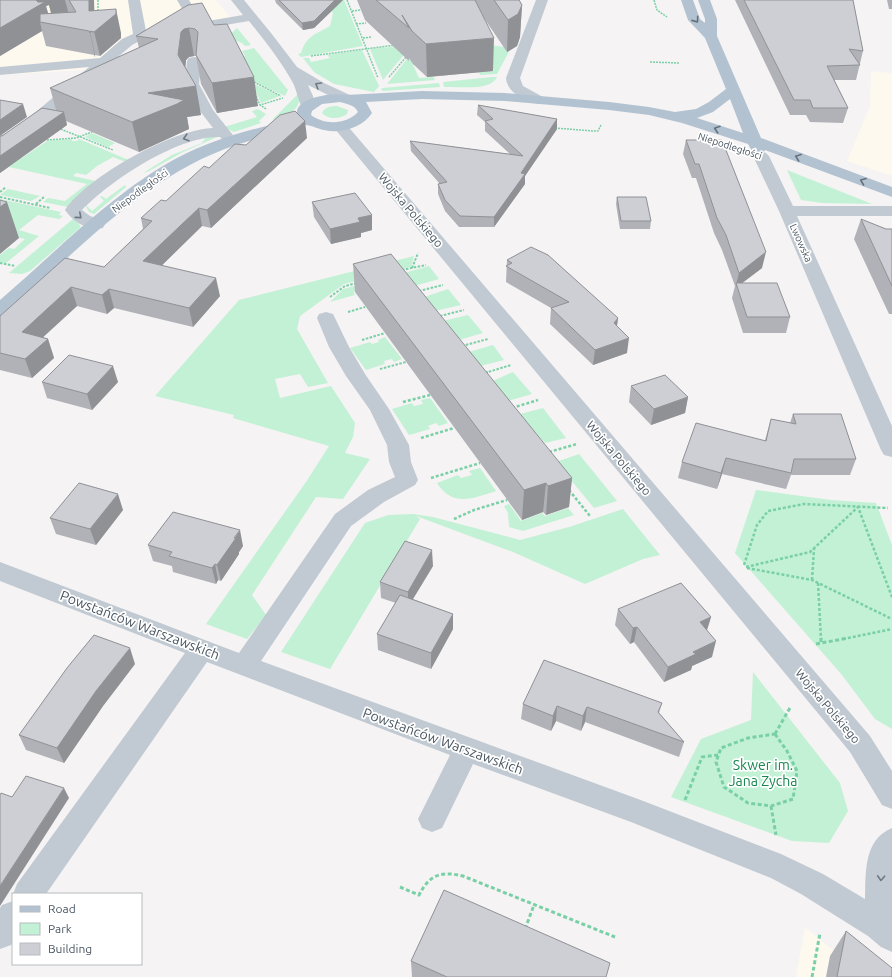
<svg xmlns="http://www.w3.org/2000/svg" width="892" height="977" viewBox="0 0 892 977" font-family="Ubuntu,sans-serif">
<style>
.commercial{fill:#fdf9ef}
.green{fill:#c3f1d5}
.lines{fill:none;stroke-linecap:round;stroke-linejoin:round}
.path-far3{stroke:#7ad0a6;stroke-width:1.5;stroke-dasharray:2 1;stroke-linecap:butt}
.path-far2{stroke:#7ad0a6;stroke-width:2;stroke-dasharray:2.5 1.5;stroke-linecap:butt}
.path-far1{stroke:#7ad0a6;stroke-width:2.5;stroke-dasharray:3 2;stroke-linecap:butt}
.path{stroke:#7ad0a6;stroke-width:3;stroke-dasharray:4 2.5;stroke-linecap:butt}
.minor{fill:#c1cad2;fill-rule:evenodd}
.major{fill:#b3c2d1;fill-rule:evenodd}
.wall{fill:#b0b2b7;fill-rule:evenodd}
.shaded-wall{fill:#909195}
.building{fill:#cdcfd5;stroke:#909195}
.oneway{stroke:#64717d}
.oneway2{stroke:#6e7983}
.labels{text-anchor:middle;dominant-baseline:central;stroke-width:3.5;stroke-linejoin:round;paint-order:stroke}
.far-street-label{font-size:10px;fill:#4a5661;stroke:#fff}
.street-label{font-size:12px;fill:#4a5661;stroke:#fff}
.near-street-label{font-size:14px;fill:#4a5661;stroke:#fff}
.near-park-label{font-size:14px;fill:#17864f;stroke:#fff}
</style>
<rect width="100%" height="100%" fill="#f5f3f3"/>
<g class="commercial">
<polygon points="0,0 216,0 231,18 135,41 101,69 0,75"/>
<polygon points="871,71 892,73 892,176 847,161 870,106"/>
<polygon points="805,927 866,977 796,977"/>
</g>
<g class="green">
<path d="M321,0H344L363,46L301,57L298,54L301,53C306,36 316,34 330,26L333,13Z"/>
<polygon points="237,28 251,45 245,46 242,43 227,37"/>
<polygon points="419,44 490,45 511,48 497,74 480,75 479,72 494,71 491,63 485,58 413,65 419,78 433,77 435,80 387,84"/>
<polygon points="412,45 383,80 370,49"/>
<polygon points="254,48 288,90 285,96 250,80 243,58 245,56 242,51"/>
<polygon points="362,50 379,86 374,92 334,84 314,72 303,58 309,58 311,62 330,58 327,55"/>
<path d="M492,77H497C490,92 458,86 444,87L443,82Z"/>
<polygon points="439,83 440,87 383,91 381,89 383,88"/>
<polygon points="254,84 280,96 261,103 256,92"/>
<path d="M299,93C303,111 285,115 272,120Z"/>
<path d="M337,106L348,110L347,114C340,119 328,120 322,113C324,107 331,106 337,106Z"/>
<polygon points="258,109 266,114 259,121 261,123 234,132 224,127 257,117 252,111"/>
<polygon points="92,133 115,143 108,147 85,137"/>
<polygon points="206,137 217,137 183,152 149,171 143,173 172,155 202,143"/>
<polygon points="72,139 72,141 77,141 79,139 131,161 128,163 113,157 97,166 86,175 76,173 73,176 100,182 68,207 43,202 48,198 65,201 87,184 9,167 0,173 0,163 14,157 22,158 47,141"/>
<polygon points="787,170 872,204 822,203 801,200"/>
<polygon points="125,185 126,187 94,214 89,212 86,207 86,205 92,211 104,201 100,197 102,196 106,199"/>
<polygon points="8,189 40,196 31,201 0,195"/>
<polygon points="0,199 61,212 59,215 63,216 59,219 38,215 19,230 39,236 6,263 0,262 0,255 9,248 14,249 25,239 0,234"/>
<polygon points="73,219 78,223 81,227 30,271 22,274 9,273"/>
<polygon points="414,256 411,267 344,284 300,316 297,329 328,383 308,387 300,374 275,379 280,398 331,386 355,423 353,437 345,453 370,459 343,499 316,497 252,595 266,615 247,639 206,624 306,482 329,446 233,418 234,415 155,396 239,300"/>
<polygon points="429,266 439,279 414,286 404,273"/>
<polygon points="389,277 370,287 353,292 355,295 330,302 343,289"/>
<polygon points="448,289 461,305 435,311 424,297"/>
<polygon points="468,315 483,333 459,340 443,321"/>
<polygon points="385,337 402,359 394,362 392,359 384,361 385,364 366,370 350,348 370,342 372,344 379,342 378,340"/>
<polygon points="493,345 504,360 480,366 469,352"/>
<polygon points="513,372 532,394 508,401 493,381"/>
<polygon points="430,398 448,423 439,426 436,423 428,426 430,429 409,435 392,409 412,403 414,406 423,404 421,400"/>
<polygon points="543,408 566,438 545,443 520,417 520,414"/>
<polygon points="579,454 617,501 594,508 556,462"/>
<path d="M480,468L496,491C474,498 453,508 437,483L458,475L461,478L472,475L469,471Z"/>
<polygon points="756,490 831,500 876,503 892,545 892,729 875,719 842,675 735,553"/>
<polygon points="509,504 521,521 542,513 545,516 568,508 574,515 523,531 509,527 508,513 504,506"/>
<polygon points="623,509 660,555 643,559 585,584 513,552 416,516 420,519 330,669 281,652 365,523 388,515 413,514 433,517 520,540 569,527"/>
<polygon points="753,672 840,783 848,811 829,843 792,841 671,797 701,739 751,720"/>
</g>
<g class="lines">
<g class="path-far3">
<polyline points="98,0 98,13"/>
<polyline points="347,0 378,78"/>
<polyline points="654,0 657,10 667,17"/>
<polyline points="352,11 361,10"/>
<polyline points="356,24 366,23"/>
<polyline points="363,38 372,37"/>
<polyline points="311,56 396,45"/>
<polyline points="650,62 679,63"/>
<polyline points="389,77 407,56"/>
<polyline points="254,82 281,96"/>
<polyline points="256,96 260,105"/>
<polyline points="266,109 260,105 283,98"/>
<polyline points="58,128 113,150"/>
<polyline points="555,128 593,131 598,131 601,125"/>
<polyline points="47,140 76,138 92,132"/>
</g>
<g class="path-far2">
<polyline points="0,192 6,187"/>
<polyline points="0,197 50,208"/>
<polyline points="36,204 45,196"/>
<polyline points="0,263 15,266"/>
<polyline points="412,268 418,253"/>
<polyline points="402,270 426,265"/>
<polyline points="419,291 443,285"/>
<polyline points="330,297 345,286 357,283"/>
<polyline points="348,312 365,307"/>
<polyline points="440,316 464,310"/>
<polyline points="362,340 385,333"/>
<polyline points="462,346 488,339"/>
<polyline points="380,369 406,362"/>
<polyline points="485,373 511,365"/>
</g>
<g class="path-far1">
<polyline points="485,373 489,372"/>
<polyline points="403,402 430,395"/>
<polyline points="512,408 538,400"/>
<polyline points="421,438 454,428"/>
<polyline points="549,452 577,444"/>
<polyline points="431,478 480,463"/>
<polyline points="569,490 590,516"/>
<polyline points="454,519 474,510 507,500"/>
<polyline points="744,565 757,525 768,511 804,504 888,508"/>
<polyline points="746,567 810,552 858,507 892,597"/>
<polyline points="747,568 812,580 892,619"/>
<polyline points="812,580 814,549"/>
<polyline points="818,583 821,639"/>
<polyline points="843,639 892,629"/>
</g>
<g class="path">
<polyline points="821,638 821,643"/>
<polyline points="816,644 848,638"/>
<polygon points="775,734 787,751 797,771 793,799 771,806 748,803 724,787 716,762 721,748 748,738"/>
<polyline points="775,734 791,706"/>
<polyline points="685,800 702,757 719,755"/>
<polyline points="771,806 776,835"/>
<path d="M400,887L419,895C430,874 441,871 463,876L615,937"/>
<polyline points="525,929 534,905"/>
<polyline points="812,977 820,933"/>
</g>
<g class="minor">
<path d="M128,0H140L146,31L191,24L177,0H189L202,22L243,15L231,0H244L271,33L297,67L324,83L352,96L354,99L352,102L347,103L342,102L308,85L313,96L315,106L313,109L308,110L303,109C299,104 297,91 293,83C281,61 265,41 249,21L143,39L132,45L40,123L5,148L0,150V138L30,117L89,67L0,75V67L100,58L122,39L133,34Z"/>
<path d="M536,0H548L520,78L523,86L543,97L545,100L543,103L538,104C525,101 507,93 506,78Z"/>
<path d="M194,57L199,58L201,61L199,84L213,110L237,140L235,143C228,145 225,143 220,137C179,135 111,180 82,210L90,216L103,220L105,224L103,228C88,231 73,222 65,210C87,177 173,129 213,128L200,111L185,84L187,61L189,58Z"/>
<polygon points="340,122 345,123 870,736 892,771 892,809 882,805 850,752 335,129 333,126 335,123"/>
<polygon points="761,151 766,153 769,156 793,206 892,206 892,216 797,216 892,426 892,457 884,455 881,450 779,211 753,156 756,153"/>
<path d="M326,312L333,314L335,318L349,347L365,374L389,409L409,445L411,462L418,480L415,485L384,502L351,526L261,661L638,799L781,854L823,874L865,899C866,873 863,840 892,828V952L881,947L868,936L801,894L771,878L631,822L473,764L442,828L432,832L422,828L418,819L450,755L207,662L46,894H13L17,884L185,653L0,581V562L239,653L335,514L368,490L395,477L389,462L387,445L370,410L346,376L329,347L317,318L319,314Z"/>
<polygon points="13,901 13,942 11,945 0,949 0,908 2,905"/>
</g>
<path class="major" d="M681,0H693L700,19L705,23V19L698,0H710L717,19V36L761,138L892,187V197L765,150L763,153L758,155L753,153L748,144L682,123L649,115L609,110L505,101L422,99L366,102L372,113C362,128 341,134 324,130C318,129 311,125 306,125C302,124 296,127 292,128C273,133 255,139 236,145C146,175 76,252 6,314L0,316V300C56,252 112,193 177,158C215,138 257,128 298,118C289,98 333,92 346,95L422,91L505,93L609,102L649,107L675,112L696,109L709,102L726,89L705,38L688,20ZM730,99L743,133L697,118L713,112ZM340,102C347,104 355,105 358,112C346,125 324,125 311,115L312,111L322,104Z"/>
</g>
<g class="wall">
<path d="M0,0H94V10L121,33V38L100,56L95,55V57L94,55L46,46L42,31L0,56ZM49,5L51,13H48L46,6Z"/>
<polygon points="275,0 343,0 314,28 303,30 276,3"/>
<polygon points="357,0 519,0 522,5 520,37 517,46 507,52 484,18 493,71 427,77 413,64 409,58 409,61 365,20"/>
<polygon points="735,0 853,0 863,51 856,80 834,80 848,108 843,123 810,122 806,115 790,115"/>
<polygon points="887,0 892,0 892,9 889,9"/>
<polygon points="188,5 258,106 217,113 201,84 196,56 194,56 189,57 186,60 185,67 201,115 187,117 189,129 139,152 66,121 67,125 0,173 0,136 56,110 50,88 139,48 136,36"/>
<polygon points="478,105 557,119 557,129 525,176 525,184 494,227 459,227 445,211 438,194 438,184 440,184 411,151 410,141 510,154 485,131 485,122 477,115"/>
<polygon points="307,138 211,228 202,226 162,265 220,296 193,327 114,308 107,314 77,306 43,337 48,339 54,358 32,378 0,370 0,316 104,267 143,229 141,218 166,201 209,168 246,145"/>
<polygon points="686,140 762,268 742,283 790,317 786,333 743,333 732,298 735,286 722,250 714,233 696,178 692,178 683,154"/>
<polygon points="617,197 651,221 650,229 620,229 616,204"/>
<polygon points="312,202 372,230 361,233 361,237 331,244 314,217"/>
<polygon points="861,219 886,229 892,229 892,314 889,314 854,239"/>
<polygon points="507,260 618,318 617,326 627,353 593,365 550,324 551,308 506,282"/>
<polygon points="353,264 572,478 569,507 546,515 543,512 522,520 355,292"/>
<polygon points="42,382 118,382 92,410 47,398"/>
<polygon points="631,386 688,397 685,413 651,425 629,402"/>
<polygon points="793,414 856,459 850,475 791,475 786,489 722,474 717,489 678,478 682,462 765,440 771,419 790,423"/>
<polygon points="123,510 96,545 56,534 50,518"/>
<polygon points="148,545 243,546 239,552 239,554 221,581 218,580 216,584 173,572 172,566 153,561"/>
<polygon points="433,566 413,599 453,614 453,629 431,669 378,650 377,634 396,603 381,598 380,582"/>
<polygon points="618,609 711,617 707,630 712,657 692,666 691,670 664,682 634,642 630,644 615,625"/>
<polygon points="135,664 103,706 64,763 26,750 19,735"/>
<polygon points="662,703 659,713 684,742 679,757 585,722 581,731 556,721 551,731 521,719 523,704"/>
<polygon points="846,931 892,977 826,977 830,956"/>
<polygon points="411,961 607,977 412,977"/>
</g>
<g class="shaded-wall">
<polygon points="35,0 65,0 69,15 54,24 49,5 46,6 51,24 40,22 42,31 0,56 0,28"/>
<polygon points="89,0 94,0 95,32 116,9 121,33 121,38 100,56 89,11"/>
<polygon points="335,0 343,0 314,28 303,30 302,23"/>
<polygon points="522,5 520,37 517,46 507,52 508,20"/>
<polygon points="189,28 194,56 189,57 186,60 184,84 178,55 181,32 184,29"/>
<polygon points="90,31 95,55 95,57 90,33"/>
<polygon points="494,38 493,71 427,77 426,44"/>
<polygon points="254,77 258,106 217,113 212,83"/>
<polygon points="196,86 201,115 187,117 189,129 139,152 132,122 148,93"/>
<polygon points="23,104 27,117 0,136 0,120"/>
<polygon points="64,112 67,125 0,173 0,156"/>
<polygon points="557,119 557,129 525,176 525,184 494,227 494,217 521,173"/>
<polygon points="305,121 307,138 211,228 207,210"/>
<polygon points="7,202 19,238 0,254 0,207"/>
<polygon points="199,208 202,226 147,280 143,261"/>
<polygon points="372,215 372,230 361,233 361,237 331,244 330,229 358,218"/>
<polygon points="766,252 762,268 737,287 736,285 739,273"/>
<polygon points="216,278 220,296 193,327 189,308"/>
<polygon points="71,287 77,306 28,351 22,332"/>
<polygon points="109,289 114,308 107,314 102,295"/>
<polygon points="618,318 616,333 614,323"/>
<polygon points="629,338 627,353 593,365 595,350"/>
<polygon points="48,339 54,358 32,378 25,359"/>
<polygon points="113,366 118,382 92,410 87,394"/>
<polygon points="688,397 685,413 651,425 654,409"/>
<polygon points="726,458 722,474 717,489 721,473"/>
<polygon points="572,478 569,507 546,515 548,486"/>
<polygon points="546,483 543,512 522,520 524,490"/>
<polygon points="118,494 123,510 96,545 90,529"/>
<polygon points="240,530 243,546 239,552 239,554 221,581 217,565"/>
<polygon points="432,550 433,566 408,607 408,592"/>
<polygon points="215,564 218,580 216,584 212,568"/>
<polygon points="453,614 453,629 431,669 431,653"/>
<polygon points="711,617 706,633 700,622"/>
<polygon points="637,627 634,642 630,644 633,628"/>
<polygon points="716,641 712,657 692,666 691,670 664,682 668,667 693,652"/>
<polygon points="130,648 135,664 103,706 64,763 57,748 96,691"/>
<polygon points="557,706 556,721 551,731 553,716"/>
<polygon points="587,707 585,722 581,731 583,716"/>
<polygon points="64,788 69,798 0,906 0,886"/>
</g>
<g class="building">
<polygon points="0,0 36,0 38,2 45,2 0,28"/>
<polygon points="69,0 89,0 89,11 116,9 116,14 94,32 90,31 90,33 89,31 40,22 40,14 76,12"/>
<polygon points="279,0 335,0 314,21 302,23"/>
<polygon points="376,0 475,0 494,38 426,44 412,31 402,15 409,28"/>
<polygon points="494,0 519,0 522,5 518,14 508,20"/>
<polygon points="744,0 853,0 863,51 849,49 860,65 827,66 848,108 813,108 810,100 794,100"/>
<polygon points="202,3 214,25 227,24 254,77 212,83 196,55 198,32 195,29 189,28 184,29 181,32 178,55 196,86 148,93 184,100 177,104 132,122 50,88 158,39 136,36 188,5"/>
<polygon points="0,100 23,104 0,120"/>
<polygon points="478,105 557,119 521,173 525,174 494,217 460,216 445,200 438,184 447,182 410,141 523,156 485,121 493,119"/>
<polygon points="42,108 64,112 0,156 0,136 2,136"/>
<polygon points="295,111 305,121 207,210 199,208 143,261 216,278 189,308 109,289 102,295 71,287 22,332 48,339 25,359 0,353 0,316 65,258 104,267 152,221 141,218 161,200 166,201 204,166 209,168 235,144 246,145 280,115"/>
<polygon points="686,140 722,140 766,252 739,273 726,235 717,218 699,164 695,164"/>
<polygon points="355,193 372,215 358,218 360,222 330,229 312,202"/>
<polygon points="617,197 646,197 651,221 621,221"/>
<polygon points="0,200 7,202 0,207"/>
<polygon points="861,219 886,229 892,229 892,286"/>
<polygon points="531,247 548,255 618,318 614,323 629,338 595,350 551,308 569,302 506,266 512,263 507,260"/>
<polygon points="391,254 572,478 548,486 546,483 524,490 353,264"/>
<polygon points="736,283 777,283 790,317 747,317"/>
<polygon points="69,355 113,366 87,394 42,382"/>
<polygon points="665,375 688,397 654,409 631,386"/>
<polygon points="793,414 841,414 856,459 794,459 791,473 726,458 721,473 682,462 696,423 766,441 771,419 796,424"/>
<polygon points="79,483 118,494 90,529 50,518"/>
<polygon points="173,512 240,530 234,538 236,538 217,565 215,564 212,568 169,556 172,552 148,545"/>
<polygon points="405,541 432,550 408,592 380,582"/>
<polygon points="681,583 711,617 700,622 716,641 693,652 696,654 668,667 637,627 633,628 618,609"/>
<polygon points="400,595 453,614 431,653 377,634"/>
<polygon points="94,635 130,648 96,691 57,748 19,735 67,668"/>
<polygon points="544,660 662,703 658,712 684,742 587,707 583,716 557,706 553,716 523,704"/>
<polygon points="26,776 64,788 0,886 0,795 1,793 12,797"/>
<polygon points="444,890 610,963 606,977 447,977 411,961"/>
<polygon points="846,931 892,968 892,977 837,977"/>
</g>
<defs><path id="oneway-chevron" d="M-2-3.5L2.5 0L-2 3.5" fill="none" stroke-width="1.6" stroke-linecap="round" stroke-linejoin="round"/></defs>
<g class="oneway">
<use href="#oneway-chevron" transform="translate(696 20) rotate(55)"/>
<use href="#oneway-chevron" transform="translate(717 129) rotate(-162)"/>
<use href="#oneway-chevron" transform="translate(798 157) rotate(-160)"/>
<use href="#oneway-chevron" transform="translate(863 181) rotate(-159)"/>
</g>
<g class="oneway2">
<use href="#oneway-chevron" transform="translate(318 85) rotate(-149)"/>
<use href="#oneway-chevron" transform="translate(186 138) rotate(163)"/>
<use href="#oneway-chevron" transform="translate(79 216) rotate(41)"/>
<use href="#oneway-chevron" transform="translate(881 878) rotate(93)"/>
</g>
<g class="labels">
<g class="far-street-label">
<text transform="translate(730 146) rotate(18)">Niepodległości</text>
<text transform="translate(140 191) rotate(-36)">Niepodległości</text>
<text transform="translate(801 243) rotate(66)">Lwowska</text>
</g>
<g class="street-label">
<text transform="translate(411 210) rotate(50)">Wojska Polskiego</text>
<text transform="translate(619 458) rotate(50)">Wojska Polskiego</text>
<text transform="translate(828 706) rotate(50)">Wojska Polskiego</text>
</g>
<g class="near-street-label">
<text transform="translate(140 625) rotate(21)">Powstańców Warszawskich</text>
<text transform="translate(443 741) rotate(20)">Powstańców Warszawskich</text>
</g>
<g class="near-park-label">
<text x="763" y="765">Skwer im.<tspan x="763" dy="16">Jana Zycha</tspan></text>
</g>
</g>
<rect x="12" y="893" width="130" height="72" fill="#ffffff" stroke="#b7bbc0"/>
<rect x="20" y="906" width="20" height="6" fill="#b3c2d1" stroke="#b7bbc0"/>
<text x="48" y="913" font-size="12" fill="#4a5661">Road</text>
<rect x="20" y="923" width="20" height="12" fill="#c3f1d5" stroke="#b7bbc0"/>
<text x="48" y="933" font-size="12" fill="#4a5661">Park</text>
<rect x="20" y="943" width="20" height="12" fill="#cdcfd5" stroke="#b7bbc0"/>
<text x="48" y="953" font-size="12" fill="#4a5661">Building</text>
</svg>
